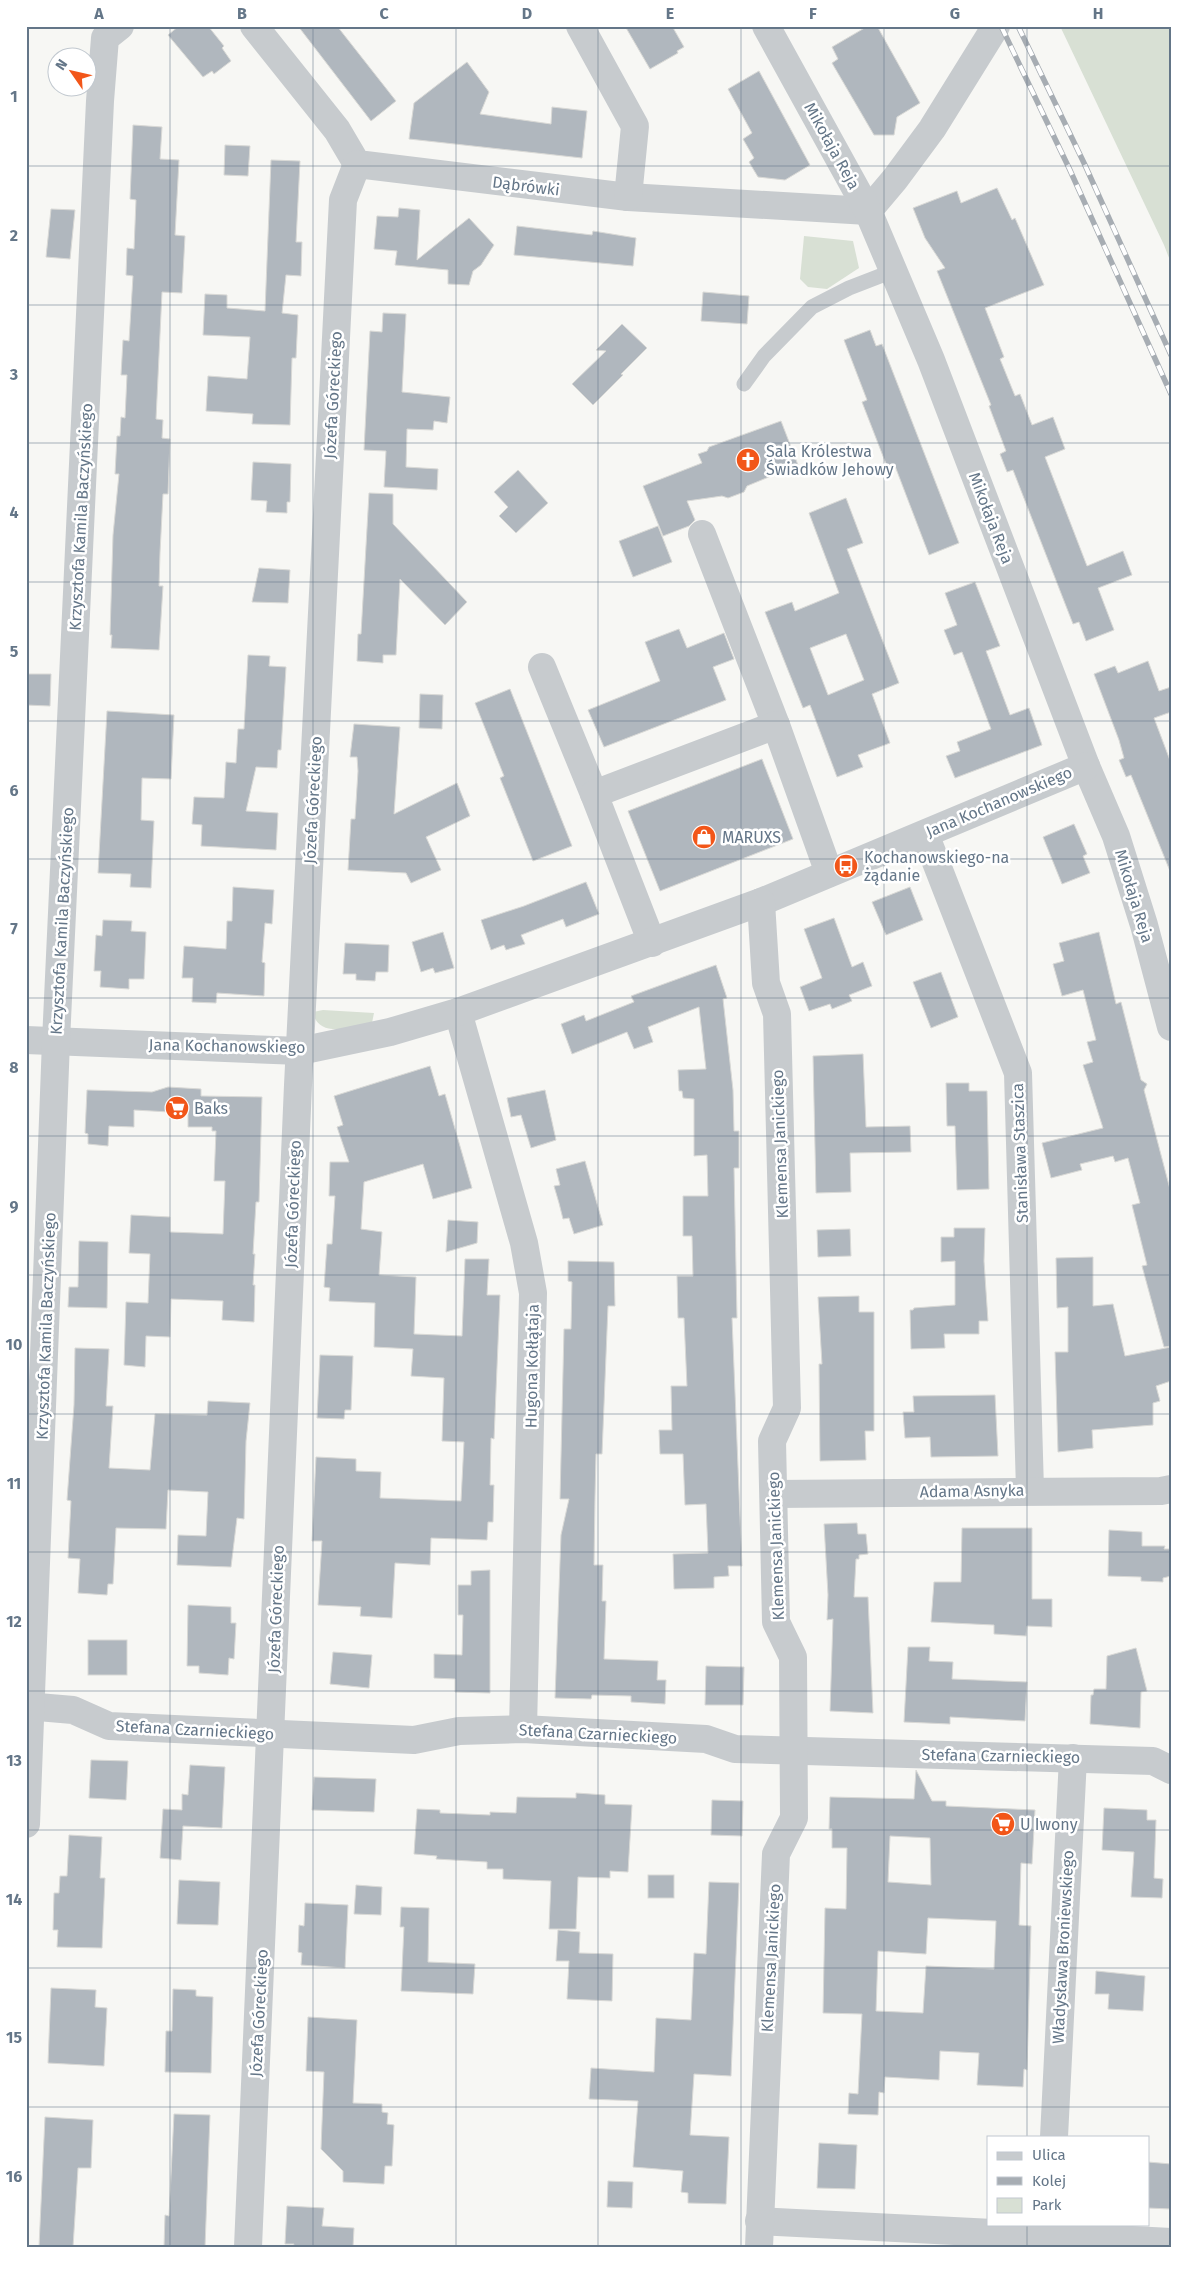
<svg xmlns="http://www.w3.org/2000/svg" width="1197" height="2273" viewBox="0 0 1197 2273" font-family="'Fira Sans',sans-serif">
<style>
.green{fill:#d8e0d4}
.building{fill:#b0b7be;stroke:#d9d9d6;fill-rule:evenodd}
.lines{fill:none;stroke-linecap:round;stroke-linejoin:round}
.service{stroke:#c7cbce;stroke-width:15}
.minor{stroke:#c7cbce;stroke-width:28}
.rail-casing{stroke:#a7adb3;stroke-width:5.5}
.rail{stroke:#fff;stroke-width:4;stroke-dasharray:11;stroke-linecap:butt}
.grid{fill:none;stroke:#647688;stroke-width:1;stroke-opacity:0.55}
.labels{text-anchor:middle;dominant-baseline:central;stroke-width:5;stroke-linejoin:round;paint-order:stroke}
.street-label{font-size:16px;fill:#647688;stroke:#fff}
.poi-label{font-size:16px;fill:#647688;stroke:#fff;text-anchor:start}
.neatline{fill:none;stroke:#647688;stroke-width:2}
.grid-label{font-size:16px;text-anchor:middle;font-weight:bold;fill:#647688}
</style>
<rect width="100%" height="100%" fill="#f7f7f4"/>
<g class="green">
<polygon points="1060,26 1171,26 1171,263 1164,245"/>
<polygon points="804,236 853,241 859,268 827,289 808,287 800,279"/>
<path d="M323,1010L374,1013L372,1023C354,1026 318,1040 313,1012Z"/>
</g>
<g class="building">
<polygon points="179,26 208,26 224,46 222,48 231,61 214,74 212,71 203,77 168,35"/>
<polygon points="298,26 337,26 396,101 371,121"/>
<polygon points="625,26 672,26 684,47 677,51 678,53 650,69"/>
<polygon points="868,26 877,26 920,103 897,117 894,135 874,135 832,63 838,59 832,47"/>
<polygon points="467,62 489,92 480,114 551,124 552,107 587,111 582,158 409,139 414,103"/>
<polygon points="759,71 810,165 785,180 758,177 749,162 754,158 743,139 752,133 728,89"/>
<polygon points="133,125 162,127 160,159 179,160 175,235 185,236 182,293 162,292 156,419 163,420 162,438 170,439 168,494 163,494 160,553 159,586 163,586 159,650 111,648 112,635 110,635 113,535 119,474 115,474 117,436 120,436 121,417 125,418 127,375 121,375 123,340 129,341 133,276 126,275 127,248 134,249 136,200 130,199"/>
<polygon points="225,145 250,146 248,176 224,175"/>
<polygon points="271,160 300,161 296,242 302,242 301,276 286,275 282,313 298,315 296,358 292,358 290,425 252,424 253,414 206,411 208,376 247,379 250,337 203,335 205,294 227,295 227,308 265,311"/>
<polygon points="997,188 1012,220 1015,218 1044,285 985,308 1004,357 1000,359 1015,396 1020,394 1032,425 1053,417 1065,449 1045,457 1087,566 1123,551 1132,575 1098,588 1114,630 1086,641 1079,622 1073,624 1013,470 1007,472 1000,454 1006,451 989,406 991,405 937,271 945,268 925,238 913,208 957,191 961,203"/>
<polygon points="399,208 420,210 417,260 469,218 494,245 481,265 473,271 469,285 448,284 448,270 395,265 397,251 374,249 377,216 398,217"/>
<polygon points="51,209 75,210 70,259 46,257"/>
<polygon points="517,226 592,235 593,231 636,238 633,266 514,255"/>
<polygon points="703,292 749,296 747,324 701,321"/>
<polygon points="383,313 406,314 402,392 450,397 447,423 434,421 433,430 407,429 406,467 438,469 437,490 384,487 386,451 364,450 370,331 382,332"/>
<polygon points="622,324 647,348 621,374 623,375 593,405 572,384 606,351 596,350"/>
<polygon points="870,330 876,346 882,344 959,543 929,555 895,466 888,469 862,402 867,400 844,340"/>
<polygon points="781,421 798,465 747,486 744,492 728,498 722,496 687,501 695,520 689,526 663,536 643,486 702,463 698,454 707,451 709,447"/>
<polygon points="253,462 291,464 290,502 287,502 287,513 266,512 267,501 251,500"/>
<polygon points="518,470 548,503 516,533 499,516 508,507 494,492"/>
<polygon points="369,493 393,494 393,524 467,602 445,625 400,579 396,655 383,655 383,663 357,661 358,634 361,634"/>
<path d="M846,498L863,543L847,549L899,683L872,694L890,743L858,755L863,767L837,777L810,705L803,708L765,612L792,602L795,611L839,593L809,513ZM846,634L864,680L828,695L810,648Z"/>
<polygon points="658,526 672,562 633,577 619,541"/>
<polygon points="259,568 290,570 288,603 252,602"/>
<polygon points="975,582 1000,646 986,651 1010,715 1029,708 1042,745 955,778 946,756 960,751 957,742 991,729 962,652 954,655 944,630 957,625 945,593"/>
<polygon points="679,629 687,648 724,633 734,659 713,667 726,700 604,747 588,710 660,681 645,642"/>
<polygon points="248,655 270,656 269,666 286,667 281,750 278,750 277,768 256,767 246,811 278,813 276,850 201,846 202,825 192,824 194,797 224,798 226,762 236,763 238,729 244,729"/>
<polygon points="1148,661 1159,691 1171,687 1171,712 1154,718 1171,763 1170,871 1131,775 1126,777 1119,760 1124,758 1119,740 1094,674 1115,666 1118,673"/>
<polygon points="26,674 51,674 50,706 26,705"/>
<polygon points="510,689 572,846 533,861 500,778 504,776 475,703"/>
<polygon points="420,694 443,695 442,729 419,728"/>
<polygon points="107,711 174,715 171,779 142,778 141,820 154,821 151,888 130,887 131,874 98,873"/>
<polygon points="354,724 400,727 394,814 457,783 470,816 426,837 441,870 411,883 406,873 348,870 351,819 355,819 358,771 357,757 350,757"/>
<polygon points="762,759 793,839 660,891 628,811"/>
<polygon points="1074,824 1087,854 1083,856 1090,873 1062,884 1043,837"/>
<polygon points="586,882 599,914 566,927 563,919 521,935 525,944 506,950 504,945 491,950 481,920 524,906"/>
<polygon points="233,887 274,890 272,924 265,923 262,962 265,963 264,996 217,993 216,1003 192,1002 193,978 182,978 184,946 226,949 227,921 232,921"/>
<polygon points="910,887 923,920 886,935 872,902"/>
<polygon points="834,918 852,967 863,962 872,986 849,995 852,1001 832,1009 830,1004 809,1011 800,987 822,978 804,929"/>
<polygon points="103,920 132,921 131,931 146,932 144,979 129,979 129,989 100,987 101,971 94,971 96,935 102,936"/>
<polygon points="443,932 454,968 435,973 433,968 421,972 412,942"/>
<polygon points="1099,932 1116,1004 1121,1002 1141,1080 1147,1084 1144,1090 1171,1193 1171,1346 1164,1347 1142,1266 1147,1265 1132,1205 1140,1203 1128,1158 1115,1162 1113,1156 1080,1164 1082,1170 1051,1178 1042,1143 1103,1128 1083,1065 1093,1062 1087,1042 1096,1040 1083,990 1062,996 1053,964 1064,961 1059,943"/>
<polygon points="345,943 389,945 388,972 376,972 375,981 356,980 356,974 343,974"/>
<polygon points="716,965 727,998 723,999 733,1090 734,1131 739,1131 739,1168 734,1168 737,1318 732,1318 742,1566 728,1566 729,1576 714,1577 714,1588 674,1589 673,1554 708,1553 706,1504 685,1505 683,1454 660,1454 659,1430 672,1430 671,1386 687,1386 684,1318 678,1318 677,1276 693,1276 692,1236 683,1236 683,1196 708,1196 707,1155 694,1156 694,1099 683,1098 682,1091 679,1091 678,1070 706,1069 699,1007 648,1027 653,1042 634,1049 627,1032 572,1054 561,1024 584,1015 586,1021 634,1002 631,996"/>
<polygon points="941,972 958,1017 931,1028 913,982"/>
<polygon points="863,1054 866,1127 910,1126 911,1152 850,1153 851,1192 816,1193 813,1056"/>
<polygon points="430,1066 439,1096 445,1094 472,1188 433,1199 423,1164 364,1182 361,1229 382,1232 379,1275 416,1277 414,1334 462,1336 465,1259 489,1259 487,1295 500,1295 494,1439 491,1438 490,1485 494,1485 493,1522 488,1522 487,1540 431,1538 430,1565 395,1563 392,1618 360,1616 361,1607 318,1605 322,1541 312,1541 316,1457 356,1459 356,1471 381,1472 380,1498 461,1501 464,1442 442,1441 444,1378 411,1376 413,1349 374,1347 375,1303 329,1301 330,1288 324,1287 327,1244 332,1244 335,1196 329,1196 330,1162 349,1162 337,1127 343,1125 334,1096"/>
<polygon points="946,1083 969,1083 969,1091 987,1091 989,1189 957,1190 955,1126 947,1126"/>
<polygon points="168,1087 201,1089 201,1096 262,1097 259,1202 256,1202 253,1254 255,1254 253,1285 255,1285 254,1322 222,1320 223,1301 171,1299 170,1337 146,1336 145,1367 124,1365 126,1302 148,1303 150,1254 129,1253 131,1215 170,1217 170,1232 223,1234 225,1181 214,1181 216,1131 212,1131 212,1127 188,1127 188,1113 134,1110 134,1127 109,1126 108,1146 88,1144 88,1134 85,1133 87,1090 152,1092"/>
<polygon points="545,1090 556,1140 531,1148 521,1115 511,1117 507,1098"/>
<polygon points="585,1161 603,1225 574,1234 569,1218 563,1219 559,1203 554,1186 560,1185 556,1169"/>
<polygon points="448,1220 478,1222 477,1243 446,1252"/>
<polygon points="954,1228 985,1228 984,1261 988,1321 979,1321 979,1334 944,1334 945,1348 911,1349 910,1310 913,1310 914,1308 955,1305 955,1261 941,1262 941,1237 954,1237"/>
<polygon points="850,1229 851,1256 818,1257 817,1230"/>
<polygon points="79,1241 108,1242 107,1308 68,1307 69,1287 78,1287"/>
<polygon points="1093,1257 1093,1306 1113,1304 1125,1356 1171,1347 1171,1381 1156,1386 1160,1401 1153,1403 1153,1425 1092,1430 1093,1448 1058,1452 1055,1352 1068,1352 1068,1307 1057,1308 1056,1258"/>
<polygon points="568,1261 614,1262 615,1306 608,1306 602,1454 596,1454 595,1496 594,1565 603,1565 602,1601 606,1601 604,1659 658,1661 657,1680 666,1680 665,1704 631,1702 631,1696 592,1695 591,1699 555,1698 561,1535 569,1499 560,1499 564,1329 571,1329 572,1282 568,1281"/>
<polygon points="859,1296 859,1312 874,1312 874,1431 865,1431 866,1460 820,1461 819,1364 822,1364 818,1297"/>
<polygon points="75,1348 109,1349 106,1406 113,1406 109,1468 150,1470 155,1414 207,1415 208,1401 250,1403 246,1441 244,1519 237,1518 231,1567 177,1565 178,1535 206,1536 208,1492 168,1490 166,1529 116,1528 113,1584 108,1584 107,1595 78,1593 80,1559 68,1558 71,1501 67,1500 74,1405"/>
<polygon points="320,1355 353,1356 351,1410 345,1410 344,1419 317,1418"/>
<polygon points="995,1395 998,1456 931,1457 930,1437 905,1438 903,1412 914,1412 913,1396"/>
<polygon points="857,1523 858,1534 866,1534 868,1554 859,1555 859,1559 856,1559 854,1597 868,1597 873,1713 830,1711 833,1619 827,1620 828,1595 824,1524"/>
<polygon points="962,1528 1032,1528 1032,1599 1052,1599 1052,1627 1027,1626 1026,1636 994,1634 994,1625 931,1622 934,1582 961,1582"/>
<polygon points="1109,1530 1142,1532 1142,1546 1165,1546 1164,1549 1171,1549 1171,1576 1163,1578 1163,1582 1141,1581 1141,1577 1108,1576"/>
<polygon points="490,1570 490,1693 455,1692 455,1679 434,1678 434,1654 462,1655 463,1615 458,1615 458,1585 471,1585 471,1571"/>
<polygon points="188,1605 231,1607 231,1623 236,1623 234,1659 229,1658 228,1675 199,1673 199,1666 187,1666"/>
<rect x="88" y="1640" width="39" height="35"/>
<polygon points="908,1647 930,1647 929,1661 953,1662 952,1679 1027,1682 1025,1721 950,1717 950,1724 904,1722"/>
<polygon points="1136,1648 1147,1691 1141,1692 1140,1728 1090,1724 1091,1695 1093,1695 1094,1689 1106,1689 1107,1656"/>
<polygon points="333,1652 372,1655 369,1688 330,1684"/>
<polygon points="706,1666 744,1667 743,1705 705,1705"/>
<polygon points="91,1760 128,1761 126,1800 89,1798"/>
<polygon points="190,1765 225,1767 222,1828 183,1826 181,1860 160,1858 163,1809 182,1810 182,1794 188,1795"/>
<path d="M916,1770L932,1801H946V1806L1035,1810L1032,1864L1021,1863L1019,1925L1031,1926L1027,2070L1024,2069L1023,2087L977,2085L979,2053L940,2051L939,2080L885,2077L884,2093L879,2092L878,2115L848,2114L849,2093L858,2094L862,2014L823,2013L825,1908L846,1909L847,1848H832V1829H829L830,1797L914,1799ZM890,1836L930,1838L931,1885L888,1882ZM928,1918L996,1921L994,1969L926,1966L923,2013L876,2011L878,1951L926,1954Z"/>
<polygon points="314,1777 376,1779 374,1812 312,1810"/>
<polygon points="576,1793 605,1795 605,1804 632,1805 628,1872 610,1871 610,1878 578,1877 576,1929 549,1929 551,1881 503,1879 503,1869 487,1869 487,1862 436,1859 437,1856 414,1854 417,1809 440,1810 440,1813 490,1815 490,1812 516,1813 517,1797 576,1798"/>
<polygon points="712,1800 743,1801 742,1836 711,1835"/>
<polygon points="1104,1808 1147,1810 1147,1820 1156,1820 1154,1878 1163,1879 1162,1898 1131,1897 1134,1852 1102,1850"/>
<polygon points="69,1835 102,1837 100,1878 105,1878 102,1948 57,1947 58,1930 53,1930 54,1893 59,1893 60,1876 67,1876"/>
<rect x="648" y="1875" width="26" height="23"/>
<polygon points="179,1880 220,1882 218,1925 177,1924"/>
<polygon points="709,1882 739,1883 731,2076 694,2074 690,2135 729,2137 726,2204 688,2203 688,2193 681,2192 683,2171 633,2167 638,2101 589,2099 591,2068 654,2072 656,2018 691,2020 694,1953 706,1954"/>
<polygon points="356,1885 382,1887 381,1915 354,1914"/>
<polygon points="305,1903 348,1905 345,1968 301,1965 302,1953 298,1952 299,1925 304,1926"/>
<polygon points="401,1907 429,1908 428,1962 475,1964 473,1994 401,1991 404,1927 400,1927"/>
<polygon points="558,1930 580,1932 579,1953 613,1954 612,2001 567,1999 569,1961 556,1961"/>
<polygon points="1096,1971 1145,1976 1143,2011 1108,2009 1109,1994 1095,1994"/>
<polygon points="51,1988 96,1990 95,2007 107,2008 104,2066 48,2063"/>
<polygon points="173,1989 196,1990 196,1996 213,1997 211,2073 165,2072 166,2031 172,2031"/>
<polygon points="308,2017 357,2020 353,2103 382,2104 382,2112 388,2113 387,2124 394,2125 392,2166 385,2166 384,2184 343,2182 343,2171 321,2149 324,2072 306,2071"/>
<polygon points="174,2114 210,2115 205,2247 164,2247 165,2215 169,2216"/>
<polygon points="45,2117 93,2120 91,2168 78,2168 73,2247 39,2247"/>
<polygon points="819,2143 857,2145 855,2189 817,2188"/>
<polygon points="1148,2162 1171,2164 1171,2209 1148,2208"/>
<polygon points="608,2181 633,2182 632,2208 607,2207"/>
<polygon points="287,2206 324,2208 322,2226 354,2228 353,2247 293,2247 294,2244 285,2244"/>
</g>
<g class="lines">
<polyline class="service" points="744,384 764,356 812,307 849,288 893,271"/>
<g class="minor">
<polyline points="254,26 337,130 357,164 628,197 868,211 895,179 932,129 996,26"/>
<polyline points="580,26 635,126 628,197"/>
<polyline points="766,26 868,211 931,360 1086,766 1116,836 1144,925 1171,1027"/>
<polyline points="702,534 776,725"/>
<polyline points="542,667 594,794"/>
<polyline points="925,834 1018,1073 1030,1490"/>
<polyline points="652,943 594,794 776,725 829,873"/>
<polyline points="458,1012 524,1243 533,1293 523,1729"/>
<polyline points="26,1040 300,1051 390,1032 458,1012 761,902 1086,766"/>
<polyline points="774,1494 1161,1491 1171,1489"/>
<polyline points="26,1706 73,1710 109,1726 414,1740 459,1731 523,1729 706,1739 735,1749 1153,1761 1171,1770"/>
<polyline points="26,1824 56,1041 100,101 105,38 120,26"/>
<polyline points="1054,2137 1073,1758"/>
<polyline points="759,2221 1171,2242"/>
<polyline points="248,2247 298,1085 343,200 357,164"/>
<polyline points="759,2247 776,1854 794,1818 793,1657 776,1622 772,1441 787,1408 777,1014 766,983 761,902"/>
</g>
<g class="rail-casing">
<g id="rail">
<polyline points="1001,26 1069,168 1171,394"/>
<polyline points="1018,26 1084,163 1171,355"/>
</g>
</g>
<use href="#rail" class="rail"/>
</g>
<path class="grid" d="M170,26V2247M313,26V2247M456,26V2247M598,26V2247M741,26V2247M884,26V2247M1027,26V2137M26,166H1171M26,305H1171M26,443H1171M26,582H1171M26,721H1171M26,859H1171M26,998H1171M26,1136H1171M26,1275H1171M26,1414H1171M26,1552H1171M26,1691H1171M26,1830H1171M26,1968H1171M26,2107H1171M1027,2224V2247"/>
<defs>
<g id="church-disc" transform="scale(1.25)"><circle r="9.5" fill="#f25619" stroke="#fff"/><path d="M-1.2-6h2.4v3.5h3.3v2.4h-3.3V6h-2.4V-.1h-3.3v-2.4h3.3Z" fill="#fff"/></g>
<g id="shop-disc" transform="scale(1.25)"><circle r="9.5" fill="#f25619" stroke="#fff"/><path d="M-5-2.5h2.3a2.7 3.5 0 0 1 5.4 0H5L5.5 6h-11ZM-1.5-2.5h3a1.5 2.3 0 0 0-3 0Z" fill="#fff"/></g>
<g id="bus-disc" transform="scale(1.25)"><circle r="9.5" fill="#f25619" stroke="#fff"/><path d="M-5-6H5V4H4V6H2V4H-2V6H-4V4H-5ZM-3.5-4V0h7V-4ZM-3.5 1.2v1.5H-2V1.2ZM2 1.2v1.5H3.5V1.2Z" fill="#fff"/></g>
<g id="supermarket-disc" transform="scale(1.25)"><circle r="9.5" fill="#f25619" stroke="#fff"/><path d="M-6-5.5h2.5l.6 2H6L4.5 2H-2.5L-4.4-4H-6ZM-1.5 3.2a1.3 1.3 0 1 0 .1 0ZM3 3.2a1.3 1.3 0 1 0 .1 0Z" fill="#fff"/></g>
</defs>
<g fill-rule="evenodd">
<use href="#church-disc" x="748" y="460"/>
<use href="#shop-disc" x="704" y="837"/>
<use href="#bus-disc" x="846" y="866"/>
<use href="#supermarket-disc" x="177" y="1108"/>
<use href="#supermarket-disc" x="1003" y="1824"/>
</g>
<g class="labels">
<g class="street-label">
<text transform="translate(832 146) rotate(61)">Mikołaja Reja</text>
<text transform="translate(526 186) rotate(7)">Dąbrówki</text>
<text transform="translate(333 395) rotate(-87)">Józefa Góreckiego</text>
<text transform="translate(81 517) rotate(-87)">Krzysztofa Kamila Baczyńskiego</text>
<text transform="translate(991 518) rotate(69)">Mikołaja Reja</text>
<text transform="translate(313 800) rotate(-87)">Józefa Góreckiego</text>
<text transform="translate(999 802) rotate(-23)">Jana Kochanowskiego</text>
<text transform="translate(1134 896) rotate(73)">Mikołaja Reja</text>
<text transform="translate(62 921) rotate(-87)">Krzysztofa Kamila Baczyńskiego</text>
<text transform="translate(227 1046) rotate(1)">Jana Kochanowskiego</text>
<text transform="translate(780 1144) rotate(-92)">Klemensa Janickiego</text>
<text transform="translate(1020 1153) rotate(-92)">Stanisława Staszica</text>
<text transform="translate(293 1204) rotate(-88)">Józefa Góreckiego</text>
<text transform="translate(46 1326) rotate(-88)">Krzysztofa Kamila Baczyńskiego</text>
<text transform="translate(532 1366) rotate(-89)">Hugona Kołłątaja</text>
<text transform="translate(972 1491) rotate(-1)">Adama Asnyka</text>
<text transform="translate(776 1546) rotate(-92)">Klemensa Janickiego</text>
<text transform="translate(276 1609) rotate(-88)">Józefa Góreckiego</text>
<text transform="translate(195 1730) rotate(3)">Stefana Czarnieckiego</text>
<text transform="translate(598 1734) rotate(3)">Stefana Czarnieckiego</text>
<text transform="translate(1001 1756) rotate(1)">Stefana Czarnieckiego</text>
<text transform="translate(1063 1947) rotate(-87)">Władysława Broniewskiego</text>
<text transform="translate(771 1958) rotate(-87)">Klemensa Janickiego</text>
<text transform="translate(259 2013) rotate(-87)">Józefa Góreckiego</text>
</g>
<g class="poi-label">
<text x="766" y="451">Sala Królestwa<tspan x="766" dy="18">Świadków Jehowy</tspan></text>
<text x="722" y="837">MARUXS</text>
<text x="864" y="857">Kochanowskiego-na<tspan x="864" dy="18">żądanie</tspan></text>
<text x="194" y="1108">Baks</text>
<text x="1020" y="1824">U Iwony</text>
</g>
</g>
<rect width="1197" height="2273" fill="none" stroke="#ffffff" stroke-width="55"/>
<rect x="987" y="2136" width="162" height="90" fill="#ffffff" stroke="#c1c8cf"/>
<rect x="997" y="2152" width="25" height="8" fill="#c7cbce" stroke="#c1c8cf"/>
<text x="1032" y="2160" font-size="15" fill="#647688">Ulica</text>
<rect x="997" y="2177" width="25" height="8" fill="#a7adb3" stroke="#c1c8cf"/>
<text x="1032" y="2186" font-size="15" fill="#647688">Kolej</text>
<rect x="997" y="2198" width="25" height="15" fill="#d8e0d4" stroke="#c1c8cf"/>
<text x="1032" y="2210" font-size="15" fill="#647688">Park</text>
<g transform="translate(72 72) rotate(304)"><circle r="24" fill="#ffffff" stroke="#c1c8cf"/>
<path d="M0-4L9 19L0 12L-9 19Z" fill="#f25619"/>
<text y="-8" font-size="14" font-weight="bold" text-anchor="middle" fill="#647688">N</text>
</g>
<rect x="28" y="28" width="1142" height="2218" class="neatline"/>
<g class="grid-label">
<text x="99" y="19">A</text>
<text x="242" y="19">B</text>
<text x="384" y="19">C</text>
<text x="527" y="19">D</text>
<text x="670" y="19">E</text>
<text x="813" y="19">F</text>
<text x="955" y="19">G</text>
<text x="1098" y="19">H</text>
<text x="14" y="102">1</text>
<text x="14" y="241">2</text>
<text x="14" y="380">3</text>
<text x="14" y="518">4</text>
<text x="14" y="657">5</text>
<text x="14" y="796">6</text>
<text x="14" y="934">7</text>
<text x="14" y="1073">8</text>
<text x="14" y="1212">9</text>
<text x="14" y="1350">10</text>
<text x="14" y="1489">11</text>
<text x="14" y="1627">12</text>
<text x="14" y="1766">13</text>
<text x="14" y="1905">14</text>
<text x="14" y="2043">15</text>
<text x="14" y="2182">16</text>
</g>
</svg>
